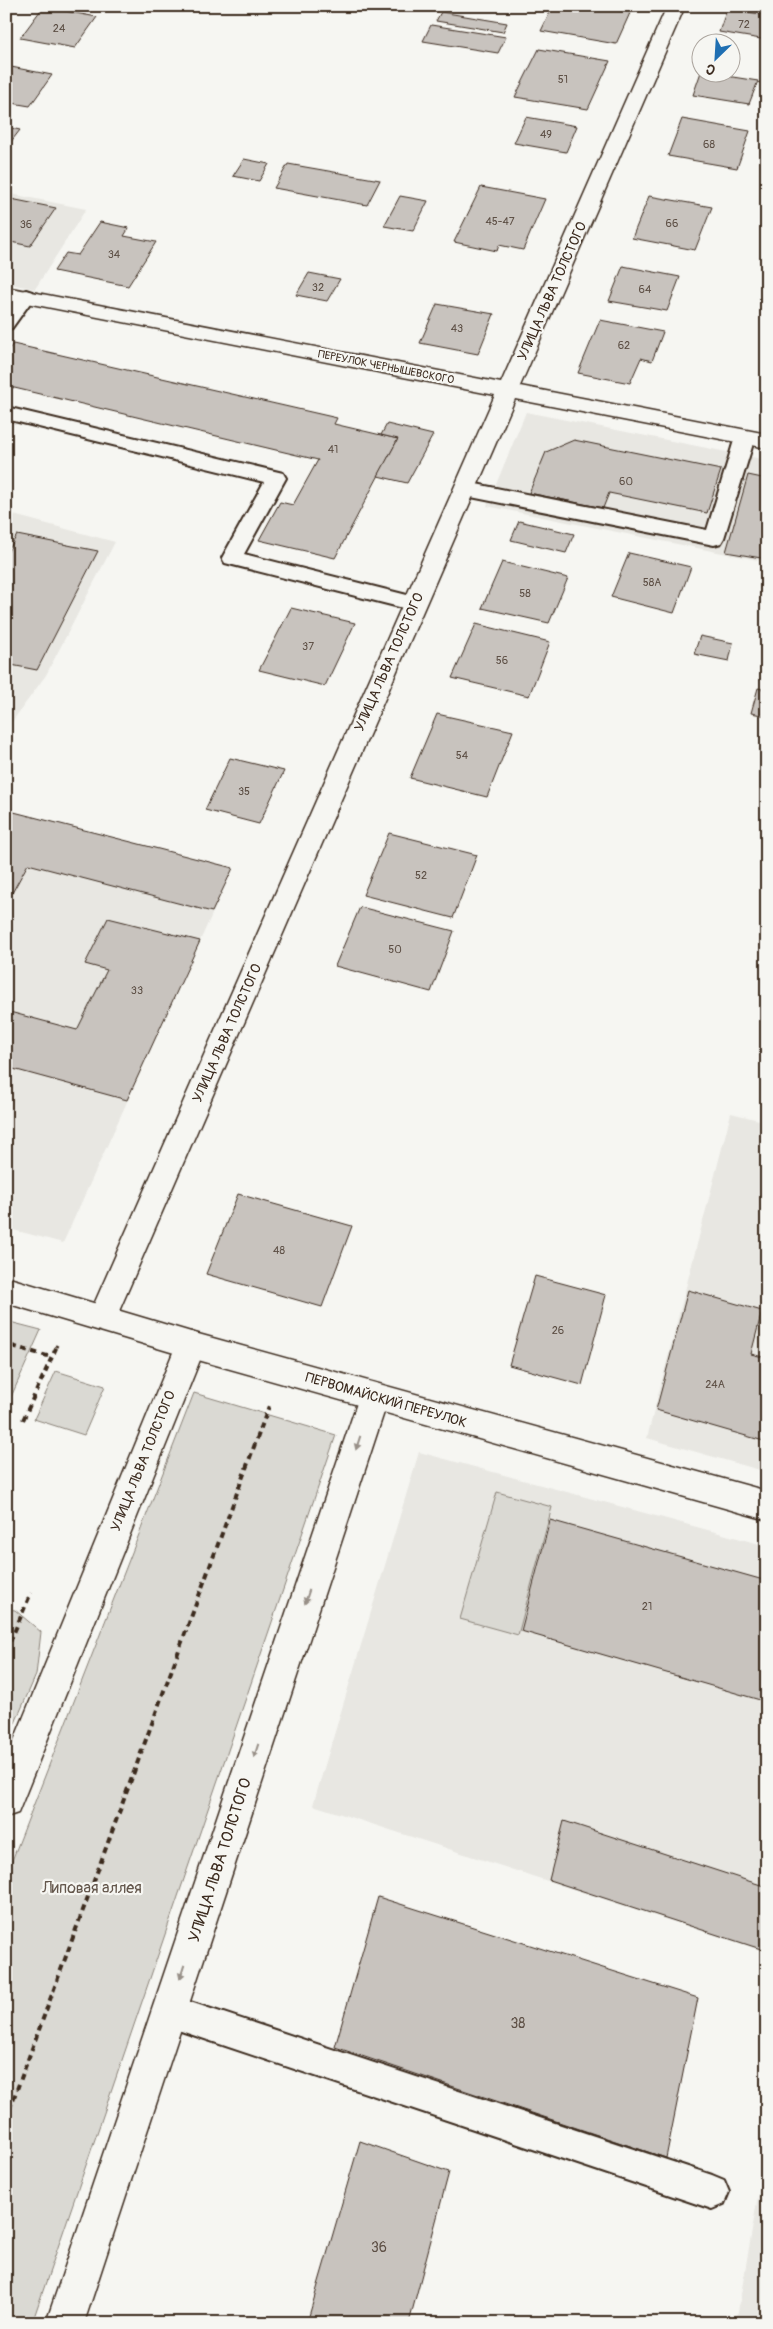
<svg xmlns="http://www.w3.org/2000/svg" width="773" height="2329" viewBox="0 0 773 2329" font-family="Pangolin,sans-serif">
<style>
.built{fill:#e8e7e2}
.green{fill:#dad9d3;stroke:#8a8278}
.building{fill:#c8c3be;stroke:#3b2a1e}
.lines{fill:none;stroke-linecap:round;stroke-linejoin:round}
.service-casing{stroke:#3b2a1e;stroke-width:4}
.minor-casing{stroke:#3b2a1e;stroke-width:3}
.tertiary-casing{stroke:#3b2a1e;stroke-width:3}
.path-far1{stroke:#3b2a1e;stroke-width:3;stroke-dasharray:4.5 4;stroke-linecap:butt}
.path{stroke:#3b2a1e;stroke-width:4;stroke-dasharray:6 4.5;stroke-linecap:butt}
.service{fill:#f6f6f2;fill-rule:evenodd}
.minor{fill:#f6f6f2;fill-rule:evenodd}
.tertiary{fill:#f6f6f2;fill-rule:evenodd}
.oneway{fill:#989088}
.labels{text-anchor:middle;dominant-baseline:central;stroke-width:4.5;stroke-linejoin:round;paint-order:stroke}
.number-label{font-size:11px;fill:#5e5046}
.far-street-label{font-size:11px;fill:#3b2a1e;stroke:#f6f6f2}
.street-label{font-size:14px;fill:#3b2a1e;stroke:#f6f6f2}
.near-number-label{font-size:14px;fill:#5e5046}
.near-street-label{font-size:16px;fill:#3b2a1e;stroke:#f6f6f2}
.near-park-label{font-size:16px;fill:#63564b;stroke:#f6f6f2}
</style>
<rect width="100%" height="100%" fill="#f6f6f2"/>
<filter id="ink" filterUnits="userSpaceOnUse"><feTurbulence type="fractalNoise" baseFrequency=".02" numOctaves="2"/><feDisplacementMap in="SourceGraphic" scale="10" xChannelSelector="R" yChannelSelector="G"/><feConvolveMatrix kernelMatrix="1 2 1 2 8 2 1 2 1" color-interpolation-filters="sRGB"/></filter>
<g filter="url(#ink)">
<g class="built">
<polygon points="6,193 86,209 35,289 6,283"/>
<polygon points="526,412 767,460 767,562 487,506"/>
<polygon points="6,513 115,542 46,675 6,730"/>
<polygon points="6,810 233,868 63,1243 6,1228"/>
<polygon points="731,1113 767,1122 767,1472 647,1438"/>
<polygon points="419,1452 767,1546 767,1952 313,1805"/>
<polygon points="767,2144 767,2323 736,2323"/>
</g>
<g class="green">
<polygon points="6,1321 41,1330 6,1408"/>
<polygon points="56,1371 105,1386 84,1435 34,1419"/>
<polygon points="194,1393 336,1435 32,2323 6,2323 6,1876"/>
<polygon points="497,1492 552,1507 518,1635 460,1619"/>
<polygon points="6,1609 15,1610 41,1632 36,1675 15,1723 6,1730"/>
</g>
<g class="building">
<polygon points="553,6 593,6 630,13 616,44 541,31"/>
<polygon points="43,7 97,17 75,48 20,38"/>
<polygon points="727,9 767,15 767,40 719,32"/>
<polygon points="441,12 507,23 503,32 436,21"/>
<polygon points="431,25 506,37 498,53 423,41"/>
<polygon points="539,49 610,61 588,109 515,97"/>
<polygon points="6,66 52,75 30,106 6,102"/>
<polygon points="701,72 758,81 749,104 693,95"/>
<polygon points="526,117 577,126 566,152 514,143"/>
<polygon points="682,119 750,131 737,168 668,156"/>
<polygon points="6,127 20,130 6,148"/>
<polygon points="244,159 269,164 259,181 233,176"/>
<polygon points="288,164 380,180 367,205 274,188"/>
<polygon points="481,187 545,199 523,250 499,245 497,251 454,242"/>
<polygon points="400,196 428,201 413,231 384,226"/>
<polygon points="649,196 712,207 695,250 632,238"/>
<polygon points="6,198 56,208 30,246 6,241"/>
<polygon points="100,222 129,228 124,236 156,242 128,286 54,271 66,253 78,255"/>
<polygon points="623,266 680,277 667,311 609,301"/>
<polygon points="309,273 340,279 327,301 296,295"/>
<polygon points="437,304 494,314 478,354 420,343"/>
<polygon points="600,320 663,332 652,361 641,358 630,383 578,373"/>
<polygon points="13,344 337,418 334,424 398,439 335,558 259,540 280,502 293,505 318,460 6,386 6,353"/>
<polygon points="387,424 433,435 407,483 378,476 398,439 381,435"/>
<polygon points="574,440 721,470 707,513 609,493 603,508 529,493 546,452"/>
<polygon points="748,475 767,479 767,559 726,552"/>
<polygon points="519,521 574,534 566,553 511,540"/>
<polygon points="17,535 98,551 37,670 6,664 6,555"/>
<polygon points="629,553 691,567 674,613 611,597"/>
<polygon points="502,562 568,578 549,623 482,608"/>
<polygon points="291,608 355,623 325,686 259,670"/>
<polygon points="476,624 550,642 529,696 452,678"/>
<polygon points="700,636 733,643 729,661 694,654"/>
<polygon points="758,688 767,690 767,716 751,713"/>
<polygon points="437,714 513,731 487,797 410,778"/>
<polygon points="230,758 284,771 259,824 205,810"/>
<polygon points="6,810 233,868 212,912 28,864 6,904"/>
<polygon points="389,833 477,855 453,918 363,895"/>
<polygon points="360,907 454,931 431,992 335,966"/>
<polygon points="108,918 200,941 127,1100 6,1067 6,1011 77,1030 107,970 85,964"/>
<polygon points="238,1194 352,1226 322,1307 206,1274"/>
<polygon points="535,1276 606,1295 582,1385 509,1365"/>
<polygon points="688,1290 762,1311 751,1354 767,1358 767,1442 656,1410"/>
<polygon points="550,1520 767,1581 767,1702 521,1631"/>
<polygon points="564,1821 767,1887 767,1951 549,1880"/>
<polygon points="378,1897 698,1998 666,2158 335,2047"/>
<polygon points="360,2141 449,2172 409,2323 307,2323"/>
</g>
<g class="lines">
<g class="service-casing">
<g id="service">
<path d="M26,290L32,292L35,296L12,328L6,330C6,315 9,295 26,290Z"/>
<polygon points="6,407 283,473 286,478 244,554 415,597 422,599 425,604 422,609 415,611 225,563 222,558 264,482 6,419"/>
<polygon points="745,431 752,433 755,437 724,538 721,543 714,545 466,496 459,494 456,489 459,484 466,482 707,530 735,437 738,433"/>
<polygon points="169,1995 712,2175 724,2180 729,2192 724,2204 712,2209 169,2027 158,2022 153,2011 158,2000"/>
</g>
</g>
<g class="minor-casing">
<g id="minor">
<polygon points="667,6 685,6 520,386 767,434 767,448 515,399 116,1318 112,1327 102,1331 92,1327 88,1318 495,395 6,299 6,287 501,383"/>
<polygon points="191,1332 201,1336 206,1345 18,1813 6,1817 6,1760 176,1345 181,1336"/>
<polygon points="374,1383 384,1387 389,1397 84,2323 46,2323 359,1397 364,1387"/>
</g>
</g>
<g class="tertiary-casing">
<polygon id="tertiary" points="6,1277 191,1332 767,1491 767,1520 191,1358 6,1303"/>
</g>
<g class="path-far1">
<polyline points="6,1344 16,1347"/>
<polyline points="56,1347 57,1345"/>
</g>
<g class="path">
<polyline points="12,1346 51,1357"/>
<polyline points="23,1420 57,1346"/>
<polyline points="6,1651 31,1593"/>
<polyline points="6,2119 269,1406"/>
</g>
<use href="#service" class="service"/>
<use href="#minor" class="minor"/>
<use href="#tertiary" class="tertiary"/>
</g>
<defs><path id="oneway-solid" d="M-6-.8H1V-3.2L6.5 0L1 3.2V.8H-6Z" transform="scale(1.25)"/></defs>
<g class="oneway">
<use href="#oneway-solid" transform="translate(358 1443) rotate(108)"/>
<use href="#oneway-solid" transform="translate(307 1597) rotate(108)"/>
<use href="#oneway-solid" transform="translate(256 1751) rotate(108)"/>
<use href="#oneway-solid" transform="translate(182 1972) rotate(108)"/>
</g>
</g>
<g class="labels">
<g class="number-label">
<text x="744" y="24">72</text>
<text x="59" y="28">24</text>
<text x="563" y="79">51</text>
<text x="546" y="134">49</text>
<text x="709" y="144">68</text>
<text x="500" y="221">45-47</text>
<text x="672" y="223">66</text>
<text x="26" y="224">36</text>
<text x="114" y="254">34</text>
<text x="318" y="287">32</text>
<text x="645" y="289">64</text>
<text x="457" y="328">43</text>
<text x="624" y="345">62</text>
<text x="333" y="449">41</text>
<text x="626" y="481">60</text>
<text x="652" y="582">58А</text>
<text x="525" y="593">58</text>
<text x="308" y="646">37</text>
<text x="502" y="660">56</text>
<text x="462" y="755">54</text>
<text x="244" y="791">35</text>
<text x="421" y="875">52</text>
<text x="395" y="949">50</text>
<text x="137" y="990">33</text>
<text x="279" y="1250">48</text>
<text x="558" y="1330">26</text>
<text x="715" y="1384">24А</text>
<text x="647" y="1606">21</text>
</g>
<g class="far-street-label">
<text transform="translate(386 367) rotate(11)">ПЕРЕУЛОК ЧЕРНЫШЕВСКОГО</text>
</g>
<g class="street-label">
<text transform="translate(552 291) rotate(-66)">УЛИЦА ЛЬВА ТОЛСТОГО</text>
<text transform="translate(389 662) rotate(-66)">УЛИЦА ЛЬВА ТОЛСТОГО</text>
<text transform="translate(227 1033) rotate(-66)">УЛИЦА ЛЬВА ТОЛСТОГО</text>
<text transform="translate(386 1400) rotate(16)">ПЕРВОМАЙСКИЙ ПЕРЕУЛОК</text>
<text transform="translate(143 1461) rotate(-68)">УЛИЦА ЛЬВА ТОЛСТОГО</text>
</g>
<g class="near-number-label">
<text x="518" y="2023">38</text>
<text x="379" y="2247">36</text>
</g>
<g class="near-street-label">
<text transform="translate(220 1860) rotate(-72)">УЛИЦА ЛЬВА ТОЛСТОГО</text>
</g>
<g class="near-park-label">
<text x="92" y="1888">Липовая аллея</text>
</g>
</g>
<rect width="773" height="2329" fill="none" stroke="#f6f6f2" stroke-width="25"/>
<rect x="12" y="12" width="748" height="2304" fill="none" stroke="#3b2a1e" stroke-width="2" filter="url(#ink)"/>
<g transform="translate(716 58) rotate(205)"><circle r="24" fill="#f6f6f2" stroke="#aba49d"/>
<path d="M0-4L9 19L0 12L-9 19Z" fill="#1f6fb2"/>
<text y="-8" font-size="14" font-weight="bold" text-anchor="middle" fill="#3b2a1e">С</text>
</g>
</svg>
